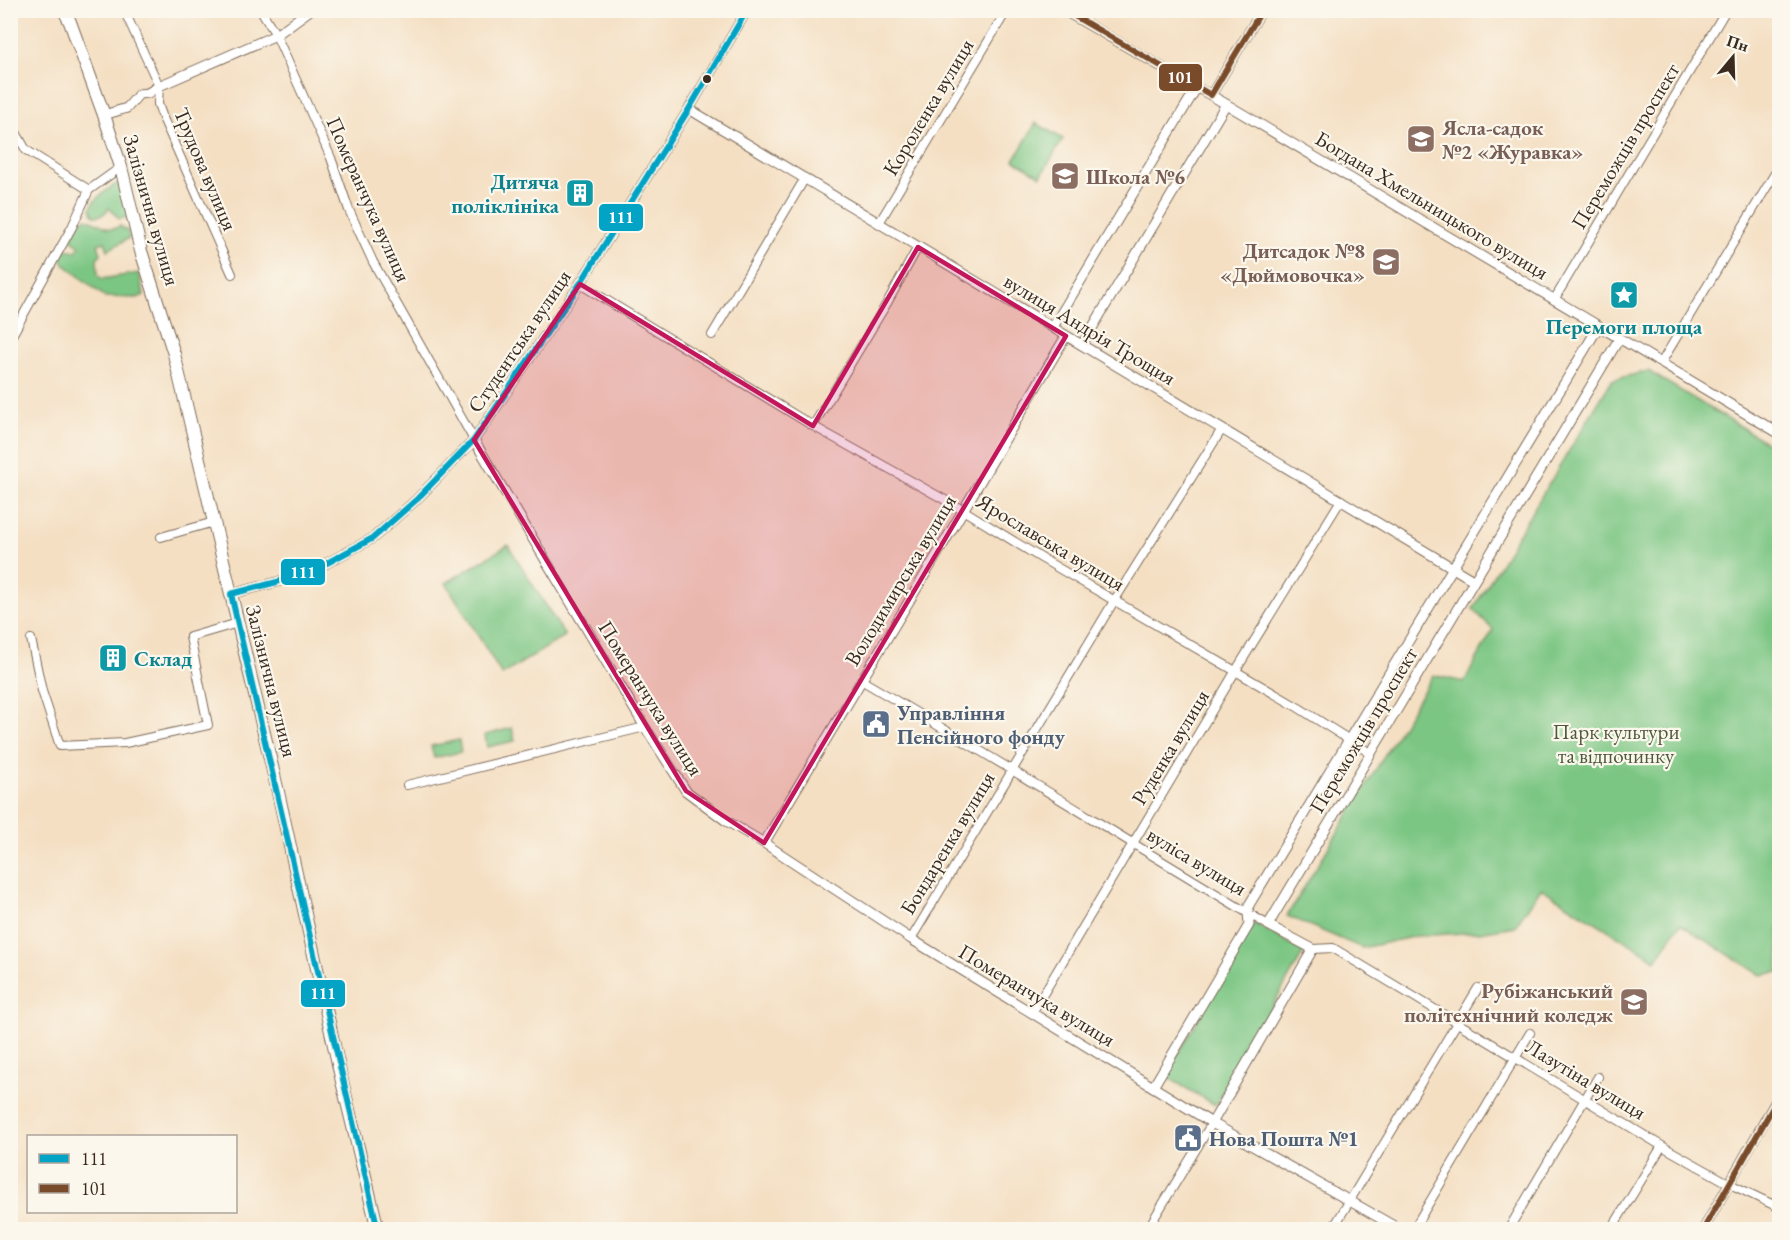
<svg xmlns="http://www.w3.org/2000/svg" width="1790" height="1240" viewBox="0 0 1790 1240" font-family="'EB Garamond',serif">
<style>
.green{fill:#7cc683;stroke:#5c7850;stroke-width:1.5}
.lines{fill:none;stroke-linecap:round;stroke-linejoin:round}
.minor-casing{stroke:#7c6958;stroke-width:10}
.tertiary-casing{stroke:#7c6958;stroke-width:11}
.primary-casing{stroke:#7c6958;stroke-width:14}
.minor{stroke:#fff;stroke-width:8}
.tertiary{stroke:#fff;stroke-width:9}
.primary{stroke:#fff;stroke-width:12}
.bus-1-casing{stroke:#fbf7ec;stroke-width:10}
.bus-2-casing{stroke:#fbf7ec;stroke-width:10}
.bus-1{stroke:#03a3c5;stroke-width:6}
.bus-2{stroke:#7a4b2a;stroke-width:6}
.marked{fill:#c2185b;fill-opacity:0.2;stroke:#c2185b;stroke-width:4.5;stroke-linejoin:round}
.bus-dot{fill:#3b2a1e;stroke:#fbf7ec;stroke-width:2}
.labels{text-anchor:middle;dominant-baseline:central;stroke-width:4.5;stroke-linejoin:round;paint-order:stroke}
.street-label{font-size:21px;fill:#3b2a1e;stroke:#fbf7ec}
.education-label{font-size:21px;font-weight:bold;fill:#785e54;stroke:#fbf7ec;text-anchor:start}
.culture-label{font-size:21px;font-weight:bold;fill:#0d838f;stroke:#fbf7ec;text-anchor:end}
.service-label{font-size:21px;font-weight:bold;fill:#4e5e75;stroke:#fbf7ec;text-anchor:start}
.park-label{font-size:21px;fill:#4e593c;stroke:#fbf7ec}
.line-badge{stroke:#fbf7ec;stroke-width:2}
.badge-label{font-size:16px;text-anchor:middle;font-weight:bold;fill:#fff}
</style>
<rect width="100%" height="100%" fill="#fbf7ec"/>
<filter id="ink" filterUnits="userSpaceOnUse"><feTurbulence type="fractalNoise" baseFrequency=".0167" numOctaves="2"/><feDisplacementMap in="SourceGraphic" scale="12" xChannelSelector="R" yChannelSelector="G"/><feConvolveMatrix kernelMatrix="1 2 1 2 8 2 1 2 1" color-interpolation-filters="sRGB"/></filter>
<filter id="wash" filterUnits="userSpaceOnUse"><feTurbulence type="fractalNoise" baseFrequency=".008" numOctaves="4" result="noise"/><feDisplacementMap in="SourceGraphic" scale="24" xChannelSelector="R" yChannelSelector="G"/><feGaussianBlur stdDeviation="1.35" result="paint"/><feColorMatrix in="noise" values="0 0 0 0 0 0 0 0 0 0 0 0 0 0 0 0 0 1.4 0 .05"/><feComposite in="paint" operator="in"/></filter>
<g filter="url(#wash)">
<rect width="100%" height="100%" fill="#f4dfc3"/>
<g class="green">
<polygon points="1036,123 1063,139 1041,176 1014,160"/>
<path d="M119,183L122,186L129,217L119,219L109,208C105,214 94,222 91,209C90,201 112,186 119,183Z"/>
<path d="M86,218C98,221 109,234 120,226L128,231L129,238L108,250L105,242L98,244L101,254L97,258L98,275L102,279L139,273L144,295L137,298L105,297L64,264L61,258L66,249L76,251L80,246L71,239L80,221Z"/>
<polygon points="1648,371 1779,450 1779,972 1761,975 1680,924 1656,960 1541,888 1515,926 1479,932 1417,936 1362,948 1287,916 1433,675 1464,682 1493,630 1473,609 1612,380"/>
<polygon points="508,545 565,636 502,675 446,583"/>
<polygon points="512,728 515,741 487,747 485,735"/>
<polygon points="459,740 461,752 434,758 431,746"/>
<polygon points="1254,923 1304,952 1215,1105 1165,1076"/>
</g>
</g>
<g filter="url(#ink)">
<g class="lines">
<g class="minor-casing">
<g id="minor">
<polyline points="124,10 159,86 158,104 163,118 232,274"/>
<polyline points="261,10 276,35 331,158 349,210 373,262 474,440"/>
<polyline points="10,122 26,150 89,190"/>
<polyline points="879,223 1007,10"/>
<polyline points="580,284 813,426 963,510 1041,558 1299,708 1370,753"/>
<polyline points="1554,300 1726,10"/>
<polyline points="712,335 805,178"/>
<polyline points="10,339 72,227 89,190 121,167"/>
<polyline points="1661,363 1780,165"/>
<polyline points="813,426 887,303 918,247"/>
<polyline points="161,537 214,522"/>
<polyline points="31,639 42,691 60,746 125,743 208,725 190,637 238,623"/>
<path d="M861,680C998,760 1132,844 1268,925"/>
<polyline points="407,785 645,727"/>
<polyline points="911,939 1114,601 1222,429"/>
<polyline points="1313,949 1333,948 1662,1146 1730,1184 1780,1208"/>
<polyline points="1032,1013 1235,672 1341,500"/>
<polyline points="1147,1230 1212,1123"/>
<polyline points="1332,1230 1478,988"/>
<polyline points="1413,1230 1530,1033"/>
<polyline points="1508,1230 1598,1077"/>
<polyline points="1611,1230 1662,1146"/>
</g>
</g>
<g class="tertiary-casing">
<g id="tertiary">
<polyline points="1063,10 1226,104 1780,434"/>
<polyline points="1211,95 1262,10"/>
<polyline points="689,109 1473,580"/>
<polyline points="104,115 127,108 139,94 148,93 159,86 276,35 310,10"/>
<polyline points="1053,327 1197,87"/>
<polyline points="1082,345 1226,104"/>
<polyline points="474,440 645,727 686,791 725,820 764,843 911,939 1212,1123 1401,1230"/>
<polyline points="231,594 277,582 291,577 327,563 373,538 416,500 474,440 580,284 689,109 747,10"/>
<polyline points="764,843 938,553 1066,336"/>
<polyline points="1153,1087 1249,925 1248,912 1249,905 1599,326"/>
<polyline points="1212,1123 1313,949 1268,925 1619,339"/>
<polyline points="1703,1230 1780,1094"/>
</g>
</g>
<g class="primary-casing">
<polyline id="primary" points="64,10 70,22 104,115 121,167 141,251 174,354 278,792 341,1077 378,1230"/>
</g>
<use href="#minor" class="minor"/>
<use href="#tertiary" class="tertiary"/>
<use href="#primary" class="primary"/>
<g class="bus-1-casing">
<path id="bus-1" d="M378,1230C327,1018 281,806 231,594L277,582L327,563L373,538L416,500L474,440L580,284L689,109L747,10"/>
</g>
<g class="bus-2-casing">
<g id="bus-2">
<polyline points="1064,10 1211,95 1262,10"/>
<polyline points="1703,1230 1780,1095"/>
</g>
</g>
<use href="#bus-1" class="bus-1"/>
<use href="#bus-2" class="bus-2"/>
</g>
</g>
<path class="marked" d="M918,247L1066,336L764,843L686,791L474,440L580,284L813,426Z"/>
<defs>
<g id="school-square" transform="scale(1.5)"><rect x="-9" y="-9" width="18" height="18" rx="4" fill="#8d6e63" stroke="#fbf7ec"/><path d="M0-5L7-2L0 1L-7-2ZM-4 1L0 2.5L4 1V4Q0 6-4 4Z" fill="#fff"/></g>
<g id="building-square" transform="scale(1.5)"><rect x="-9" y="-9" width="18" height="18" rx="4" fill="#0f9aa8" stroke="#fbf7ec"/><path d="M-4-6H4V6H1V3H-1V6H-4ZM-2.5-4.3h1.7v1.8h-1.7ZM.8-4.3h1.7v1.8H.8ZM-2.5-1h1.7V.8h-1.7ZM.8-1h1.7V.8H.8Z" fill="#fff"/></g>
<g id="sight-square" transform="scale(1.5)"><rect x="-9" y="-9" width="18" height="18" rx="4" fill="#0f9aa8" stroke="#fbf7ec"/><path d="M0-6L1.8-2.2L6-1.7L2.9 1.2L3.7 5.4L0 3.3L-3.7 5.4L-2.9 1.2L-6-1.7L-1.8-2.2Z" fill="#fff"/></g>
<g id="civic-square" transform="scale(1.5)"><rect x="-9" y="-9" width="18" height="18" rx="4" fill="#5c6f8a" stroke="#fbf7ec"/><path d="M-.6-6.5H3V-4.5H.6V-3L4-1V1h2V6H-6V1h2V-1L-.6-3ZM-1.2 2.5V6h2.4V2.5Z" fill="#fff"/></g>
<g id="university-square" transform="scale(1.5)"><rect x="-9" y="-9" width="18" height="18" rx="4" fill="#8d6e63" stroke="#fbf7ec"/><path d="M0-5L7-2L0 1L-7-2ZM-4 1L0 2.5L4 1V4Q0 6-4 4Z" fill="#fff"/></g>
</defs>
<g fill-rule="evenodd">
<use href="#school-square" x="1421" y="139"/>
<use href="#school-square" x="1065" y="176"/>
<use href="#building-square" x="580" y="193"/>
<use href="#school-square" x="1386" y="262"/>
<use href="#sight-square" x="1624" y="295"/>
<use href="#building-square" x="113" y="658"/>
<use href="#civic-square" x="876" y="724"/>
<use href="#university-square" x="1634" y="1002"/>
<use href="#civic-square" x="1188" y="1138"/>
</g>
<circle class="bus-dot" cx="707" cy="79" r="5"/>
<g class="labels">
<g class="street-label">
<text transform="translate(928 107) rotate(-59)">Короленка вулиця</text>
<text transform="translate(1625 146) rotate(-59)">Переможців проспект</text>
<text transform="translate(206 169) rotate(67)">Трудова вулиця</text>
<text transform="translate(369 199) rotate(66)">Померанчука вулиця</text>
<text transform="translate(1432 205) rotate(31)">Богдана Хмельницького вулиця</text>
<text transform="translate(152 210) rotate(74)">Залізнична вулиця</text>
<text transform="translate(1090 329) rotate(31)">вулиця Андрія Трощия</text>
<text transform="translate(519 341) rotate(-56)">Студентська вулиця</text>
<text transform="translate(1051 542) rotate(31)">Ярославська вулиця</text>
<text transform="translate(900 580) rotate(-59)">Володимирська вулиця</text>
<text transform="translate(272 681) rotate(76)">Залізнична вулиця</text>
<text transform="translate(651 698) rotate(58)">Померанчука вулиця</text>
<text transform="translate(1363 730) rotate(-59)">Переможців проспект</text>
<text transform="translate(1170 747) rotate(-59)">Руденка вулиця</text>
<text transform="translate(947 843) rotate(-59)">Бондаренка вулиця</text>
<text transform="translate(1197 861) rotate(31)">вуліса вулиця</text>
<text transform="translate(1037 995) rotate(31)">Померанчука вулиця</text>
<text transform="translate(1586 1079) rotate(31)">Лазутіна вулиця</text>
</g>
<g class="education-label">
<text x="1442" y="127">Ясла-садок<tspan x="1442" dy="24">№2 «Журавка»</tspan></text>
<text x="1086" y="176">Школа №6</text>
<text x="1365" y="250" text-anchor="end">Дитсадок №8<tspan x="1365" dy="24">«Дюймовочка»</tspan></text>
<text x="1613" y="990" text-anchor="end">Рубіжанський<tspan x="1613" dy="24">політехнічний коледж</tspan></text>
</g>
<g class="culture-label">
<text x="559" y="181">Дитяча<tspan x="559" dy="24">поліклініка</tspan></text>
<text x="1624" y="326" text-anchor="middle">Перемоги площа</text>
<text x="134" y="658" text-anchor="start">Склад</text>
</g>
<g class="service-label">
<text x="897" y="712">Управління<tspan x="897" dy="24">Пенсійного фонду</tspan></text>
<text x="1209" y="1138">Нова Пошта №1</text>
</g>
<g class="park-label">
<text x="1616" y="731">Парк культури<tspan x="1616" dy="24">та відпочинку</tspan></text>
</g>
</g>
<g class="line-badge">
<rect x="1158" y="63" width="45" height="29" rx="6" fill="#7a4b2a"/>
<rect x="598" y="203" width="46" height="29" rx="6" fill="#03a3c5"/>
<rect x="280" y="558" width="46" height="28" rx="6" fill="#03a3c5"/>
<rect x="300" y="979" width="46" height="29" rx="6" fill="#03a3c5"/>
</g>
<g class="badge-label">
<text x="1180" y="83">101</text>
<text x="621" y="223">111</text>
<text x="303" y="578">111</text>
<text x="323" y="999">111</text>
</g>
<rect width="1790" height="1240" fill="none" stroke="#fbf7ec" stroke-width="36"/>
<rect x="27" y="1135" width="210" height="78" fill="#fbf7ec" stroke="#aea59a" stroke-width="1.5"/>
<rect x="39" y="1154" width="30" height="9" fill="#03a3c5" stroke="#aea59a" stroke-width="1.5"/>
<text x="81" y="1165" font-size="18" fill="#3b2a1e">111</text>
<rect x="39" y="1184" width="30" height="9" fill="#7a4b2a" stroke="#aea59a" stroke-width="1.5"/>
<text x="81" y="1195" font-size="18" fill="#3b2a1e">101</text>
<g transform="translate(1733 57) rotate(19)" stroke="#fbf7ec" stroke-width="4.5" paint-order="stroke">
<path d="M0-4.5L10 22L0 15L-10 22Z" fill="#3b2a1e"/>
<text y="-9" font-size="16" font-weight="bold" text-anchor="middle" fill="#3b2a1e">Пн</text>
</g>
</svg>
